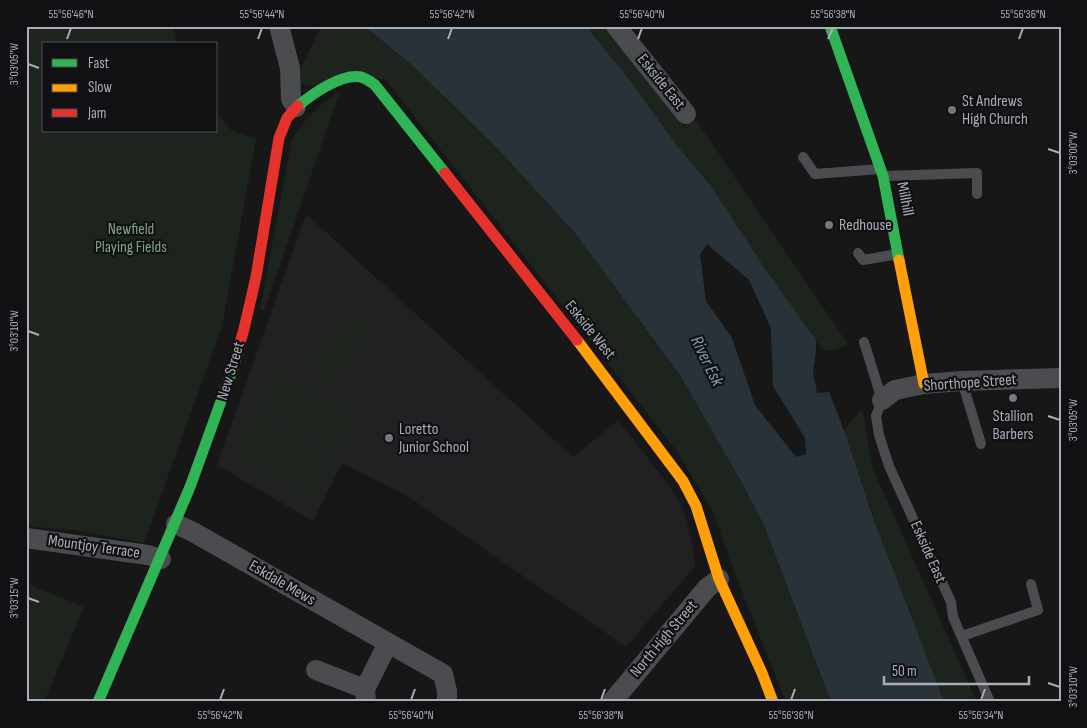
<svg xmlns="http://www.w3.org/2000/svg" width="1087" height="728" viewBox="0 0 1087 728" font-family="'Sofia Sans Condensed',sans-serif">
<style>
.built{fill:#212123}
.green{fill:#1d241e}
.water{fill:#2a3239;fill-rule:evenodd}
.lines{fill:none;stroke-linecap:round;stroke-linejoin:round}
.lane{stroke:#4b4c50;stroke-width:10}
.street{stroke:#4b4c50;stroke-width:20}
.fast{stroke:#30b455;stroke-width:11}
.slow{stroke:#ff9f0a;stroke-width:11}
.jam{stroke:#e5322d;stroke-width:11}
.ticks{fill:none;stroke:#a8adb8;stroke-width:2}
.poi-dot{fill:#757880;stroke:#111113;stroke-width:2}
.labels{text-anchor:middle;dominant-baseline:central;stroke-width:4.5;stroke-linejoin:round;paint-order:stroke}
.street-label{font-size:16px;fill:#a8adb8;stroke:#111113}
.poi-label{font-size:16px;fill:#a8adb8;stroke:#111113;text-anchor:start}
.park-label{font-size:16px;fill:#7fa381;stroke:#111113}
.water-label{font-size:18px;font-style:italic;fill:#7f9bb3;stroke:#111113}
.neatline{fill:none;stroke:#a8adb8;stroke-width:2}
.ticks-label{font-size:12px;text-anchor:middle;fill:#a8adb8}
</style>
<rect width="100%" height="100%" fill="#171717"/>
<polygon class="built" points="306,214 573,457 618,420 669,485 681,504 686,519 693,549 695,566 626,647 406,495 342,463 313,521 217,465"/>
<g class="green">
<polygon points="26,26 173,26 177,44 44,44 44,131 216,131 216,112 232,131 256,139 222,326 144,543 81,531 26,526"/>
<polygon points="321,26 364,26 412,65 497,148 575,233 680,375 742,483 764,525 831,702 786,702 735,574 713,512 676,450 385,79 307,86 299,82 298,74"/>
<path d="M586,26H605L684,126L696,120L848,344C837,350 828,355 819,345L770,276L710,185L675,143L631,82Z"/>
<path d="M340,91L264,311L260,309L292,139C306,117 319,106 340,91Z"/>
<polygon points="348,312 371,330 329,386 306,368"/>
<polygon points="275,368 360,418 339,454 254,403"/>
<polygon points="253,409 335,457 311,498 229,450"/>
<path d="M862,409L873,469L977,702H944C908,612 874,522 844,430Z"/>
<polygon points="26,583 84,607 44,702 26,702"/>
</g>
<path class="water" d="M364,26H586L631,82L675,143L710,185L770,276L816,340V350L813,371L817,393L829,392L844,430L874,520L944,702H831L764,525L742,483L680,375L575,233L497,148L412,65ZM707,244L749,280L771,328L773,386L805,438L806,454L796,457L755,405L732,338L706,301L700,255Z"/>
<g class="lines">
<g class="lane">
<polyline points="803,157 815,174 880,169"/>
<polyline points="884,176 977,173 977,194"/>
<polyline points="858,253 863,260 898,254"/>
<polyline points="864,342 882,400 876,416 879,435 889,466 951,602 953,617 990,702"/>
<polyline points="962,381 981,444"/>
<polyline points="962,636 1038,610 1031,584"/>
</g>
<g class="street">
<polyline points="279,26 290,68 291,99 296,107"/>
<polyline points="616,26 686,114"/>
<polyline points="882,400 895,390 924,384 962,381 1061,378"/>
<polyline points="176,524 193,532 443,674 447,691 447,702"/>
<polyline points="26,538 148,555 161,559"/>
<polyline points="316,670 365,689"/>
<polyline points="366,702 365,689 388,643"/>
<polyline points="612,702 707,588 719,579"/>
</g>
<g class="fast">
<polyline points="830,26 883,176 899,260"/>
<path d="M298,106C312,94 342,73 361,77C367,79 371,82 375,85L445,173"/>
<polyline points="98,702 190,487 233,368"/>
</g>
<g class="slow">
<polyline points="899,260 924,384"/>
<polyline points="577,340 683,481 696,506 719,579 762,673 773,702"/>
</g>
<g class="jam">
<polyline points="445,173 577,340"/>
<polyline points="233,368 244,329 256,277 279,138 287,118 298,106"/>
</g>
</g>
<path class="ticks" d="M67,39L71,28M258,39L262,28M448,39L452,28M638,39L642,28M828,39L833,28M1019,39L1023,28M28,64L39,68M1048,149L1060,153M28,331L39,335M1048,416L1060,420M28,598L39,602M1048,683L1060,687M220,700L224,689M411,700L415,689M601,700L605,689M791,700L795,689M981,700L985,689"/>
<g class="poi-dot">
<circle cx="952" cy="110" r="5"/>
<circle cx="829" cy="225" r="5"/>
<circle cx="1013" cy="398" r="5"/>
<circle cx="389" cy="438" r="5"/>
</g>
<g class="labels">
<g class="street-label">
<text transform="translate(661 82) rotate(51)">Eskside East</text>
<text transform="translate(905 199) rotate(79)">Millhill</text>
<text transform="translate(590 330) rotate(51)">Eskside West</text>
<text transform="translate(231 371) rotate(-73)">New Street</text>
<text transform="translate(970 383) rotate(-4)">Shorthope Street</text>
<text transform="translate(94 547) rotate(8)">Mountjoy Terrace</text>
<text transform="translate(928 552) rotate(66)">Eskside East</text>
<text transform="translate(282 583) rotate(30)">Eskdale Mews</text>
<text transform="translate(664 639) rotate(-50)">North High Street</text>
</g>
<g class="poi-label">
<text x="962" y="101">St Andrews<tspan x="962" dy="18">High Church</tspan></text>
<text x="839" y="225">Redhouse</text>
<text x="1013" y="416" text-anchor="middle">Stallion<tspan x="1013" dy="18">Barbers</tspan></text>
<text x="399" y="429">Loretto<tspan x="399" dy="18">Junior School</tspan></text>
</g>
<g class="park-label">
<text x="131" y="229">Newfield<tspan x="131" dy="18">Playing Fields</tspan></text>
</g>
<g class="water-label">
<text transform="translate(707 361) rotate(64)">River Esk</text>
</g>
</g>
<rect width="1087" height="728" fill="none" stroke="#111113" stroke-width="55"/>
<rect x="42" y="42" width="175" height="90" fill="#111113" stroke="#4d4f55"/>
<rect x="52" y="59" width="25" height="8" fill="#30b455" stroke="#4d4f55"/>
<text x="88" y="68" font-size="15" fill="#a8adb8">Fast</text>
<rect x="52" y="84" width="25" height="8" fill="#ff9f0a" stroke="#4d4f55"/>
<text x="88" y="92" font-size="15" fill="#a8adb8">Slow</text>
<rect x="52" y="109" width="25" height="8" fill="#e5322d" stroke="#4d4f55"/>
<text x="88" y="118" font-size="15" fill="#a8adb8">Jam</text>
<path d="M884 676v8h145v-8" fill="none" stroke="#a8adb8" stroke-width="2.5"/>
<text x="892" y="676" font-size="15" fill="#a8adb8" stroke="#111113" stroke-width="4" paint-order="stroke">50 m</text>
<rect x="28" y="28" width="1032" height="672" class="neatline"/>
<g class="ticks-label">
<text x="71" y="18">55°56'46"N</text>
<text x="262" y="18">55°56'44"N</text>
<text x="452" y="18">55°56'42"N</text>
<text x="642" y="18">55°56'40"N</text>
<text x="833" y="18">55°56'38"N</text>
<text x="1023" y="18">55°56'36"N</text>
<text transform="translate(14 64) rotate(-90)" y="4">3°03'05"W</text>
<text transform="translate(1073 153) rotate(-90)" y="4">3°03'00"W</text>
<text transform="translate(14 331) rotate(-90)" y="4">3°03'10"W</text>
<text transform="translate(1073 420) rotate(-90)" y="4">3°03'05"W</text>
<text transform="translate(14 598) rotate(-90)" y="4">3°03'15"W</text>
<text transform="translate(1073 687) rotate(-90)" y="4">3°03'10"W</text>
<text x="220" y="719">55°56'42"N</text>
<text x="411" y="719">55°56'40"N</text>
<text x="601" y="719">55°56'38"N</text>
<text x="791" y="719">55°56'36"N</text>
<text x="981" y="719">55°56'34"N</text>
</g>
</svg>
